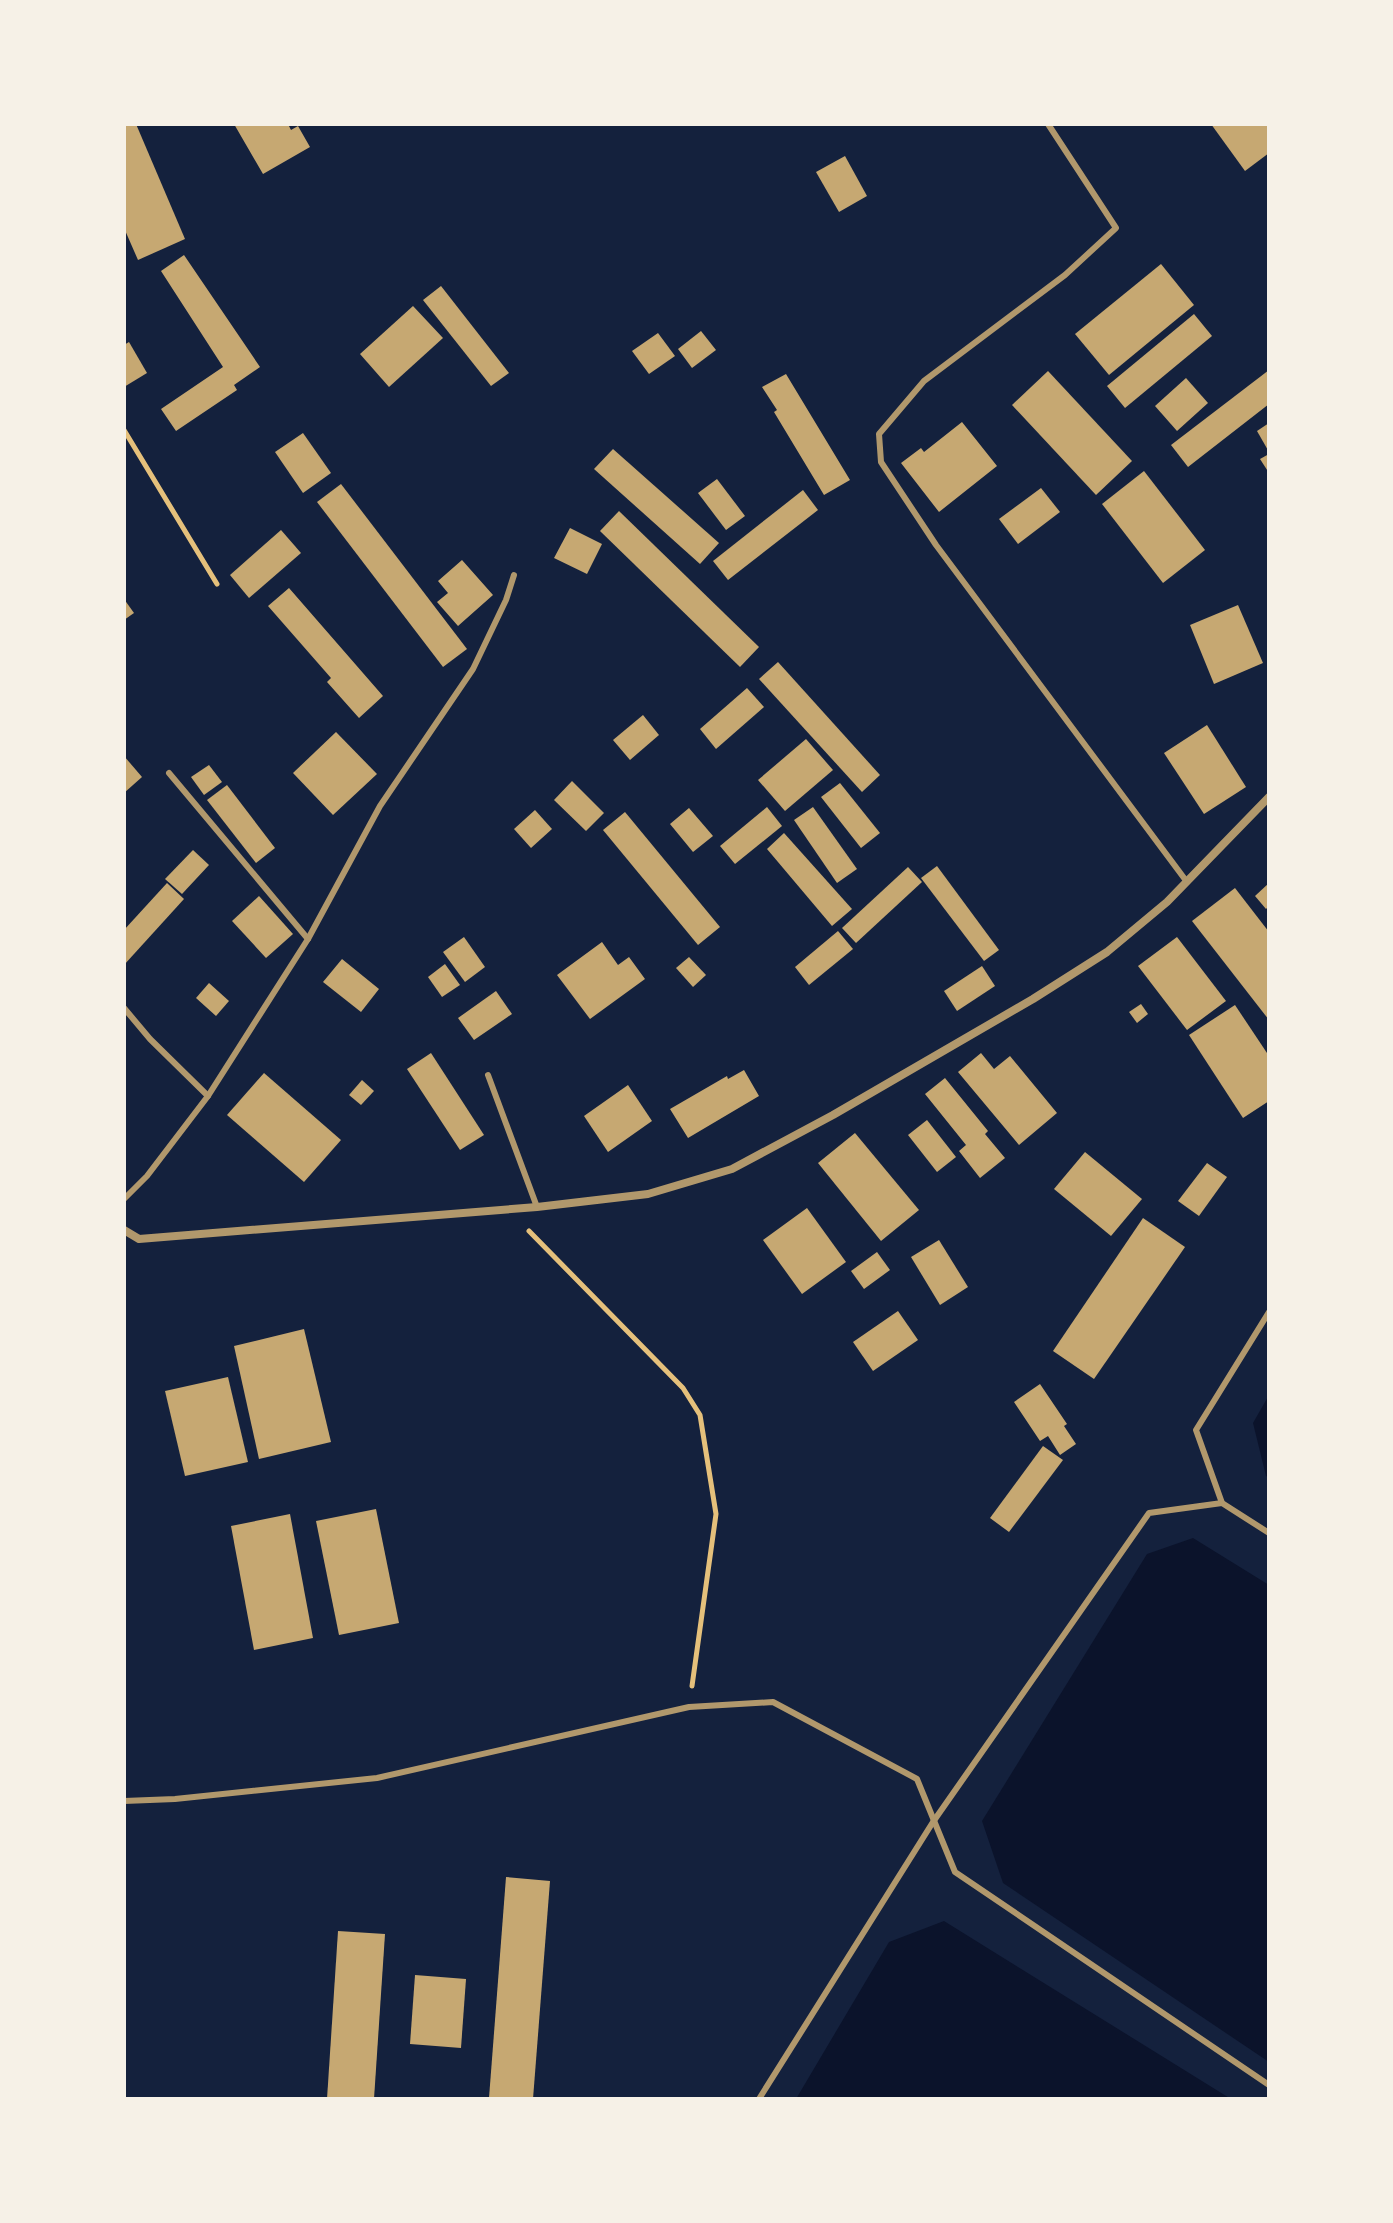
<svg xmlns="http://www.w3.org/2000/svg" width="1393" height="2223" viewBox="0 0 1393 2223" font-family="Poppins,sans-serif">
<style>
.water{fill:#0b132b}
.building{fill:#c6a872}
.lines{fill:none;stroke-linecap:round;stroke-linejoin:round}
.path{stroke:#e5c07b;stroke-width:5}
.service{stroke:#b1986c;stroke-width:6}
.minor{stroke:#b1986c;stroke-width:8}
</style>
<rect width="100%" height="100%" fill="#14213d"/>
<g class="water">
<polygon points="1269,1395 1269,1478 1266,1476 1253,1423"/>
<polygon points="1193,1538 1269,1585 1269,2062 1003,1883 982,1821 1147,1554"/>
<polygon points="944,1921 1231,2099 796,2099 889,1942"/>
</g>
<g class="building">
<polygon points="124,124 136,124 185,239 138,260 124,228"/>
<polygon points="234,124 288,124 291,130 298,126 310,147 263,174"/>
<polygon points="1211,124 1269,124 1269,153 1245,171"/>
<polygon points="845,156 867,196 839,212 816,172"/>
<polygon points="184,255 260,367 234,385 237,390 176,431 161,409 223,367 161,271"/>
<polygon points="1161,264 1194,305 1109,375 1075,334"/>
<polygon points="441,286 509,373 491,386 423,300"/>
<polygon points="413,306 443,338 389,387 360,354"/>
<polygon points="1194,314 1212,336 1125,408 1107,386"/>
<polygon points="701,331 716,350 692,368 678,349"/>
<polygon points="658,333 675,356 649,374 632,351"/>
<polygon points="129,342 147,373 124,387 124,345"/>
<polygon points="1269,370 1269,404 1188,467 1171,445"/>
<polygon points="1048,371 1132,461 1096,495 1012,405"/>
<polygon points="786,374 850,480 824,495 774,412 777,410 762,387"/>
<polygon points="1186,378 1208,403 1177,431 1155,406"/>
<polygon points="962,422 997,466 939,512 901,463 921,448 924,452"/>
<polygon points="1269,423 1269,452 1257,431"/>
<polygon points="303,433 331,473 303,493 275,452"/>
<polygon points="613,449 719,543 700,564 594,469"/>
<polygon points="1269,454 1269,473 1260,459"/>
<polygon points="1144,471 1205,550 1163,583 1102,504"/>
<polygon points="717,479 745,516 726,530 698,493"/>
<polygon points="341,484 467,649 443,667 317,502"/>
<polygon points="1041,488 1060,512 1018,544 999,519"/>
<polygon points="803,490 818,510 728,580 713,561"/>
<polygon points="619,511 759,647 740,667 600,531"/>
<polygon points="570,528 602,544 587,574 554,558"/>
<polygon points="281,530 301,553 249,598 230,575"/>
<polygon points="462,560 493,595 458,626 437,602 448,593 438,581"/>
<polygon points="289,588 383,696 359,718 327,682 331,678 268,606"/>
<polygon points="124,599 134,613 124,620"/>
<polygon points="1238,605 1263,663 1214,684 1190,625"/>
<polygon points="778,662 880,775 862,792 759,679"/>
<polygon points="747,688 764,707 716,749 700,729"/>
<polygon points="643,715 659,735 630,760 613,740"/>
<polygon points="1207,725 1246,787 1204,814 1164,753"/>
<polygon points="336,732 377,774 333,815 293,773"/>
<polygon points="806,739 833,770 785,811 758,780"/>
<polygon points="124,756 142,777 124,793"/>
<polygon points="209,765 222,782 204,795 191,777"/>
<polygon points="572,781 604,813 586,831 554,800"/>
<polygon points="840,783 880,833 861,848 821,797"/>
<polygon points="227,785 275,848 256,863 207,800"/>
<polygon points="767,807 782,826 735,864 720,846"/>
<polygon points="813,807 857,869 837,883 794,820"/>
<polygon points="689,808 713,836 693,852 670,824"/>
<polygon points="535,810 552,829 531,848 514,829"/>
<polygon points="625,812 720,927 698,945 603,830"/>
<polygon points="784,833 852,909 832,926 767,849"/>
<polygon points="193,850 209,865 182,894 165,879"/>
<polygon points="937,866 999,950 984,961 921,878"/>
<polygon points="908,867 922,882 856,943 842,928"/>
<polygon points="167,883 184,899 124,965 124,930"/>
<polygon points="1269,883 1269,906 1266,909 1255,896"/>
<polygon points="1235,888 1269,932 1269,1020 1192,921"/>
<polygon points="259,896 293,934 266,958 232,921"/>
<polygon points="838,931 853,949 809,985 795,967"/>
<polygon points="464,937 485,967 465,982 443,952"/>
<polygon points="1177,937 1226,1001 1187,1030 1138,966"/>
<polygon points="602,942 618,965 629,957 645,979 590,1019 557,975"/>
<polygon points="689,957 706,975 693,987 676,968"/>
<polygon points="342,959 379,989 361,1012 323,982"/>
<polygon points="445,964 460,985 442,997 428,977"/>
<polygon points="982,966 995,986 957,1011 944,991"/>
<polygon points="209,983 229,1001 216,1016 196,998"/>
<polygon points="496,991 512,1014 474,1040 458,1018"/>
<polygon points="1141,1004 1148,1014 1137,1023 1129,1012"/>
<polygon points="1235,1005 1269,1056 1269,1101 1243,1118 1189,1035"/>
<polygon points="431,1053 484,1135 460,1150 407,1069"/>
<polygon points="981,1053 994,1069 1010,1056 1057,1113 1019,1145 958,1072"/>
<polygon points="744,1070 759,1096 688,1138 670,1109 727,1076 728,1079"/>
<polygon points="264,1073 341,1140 304,1182 227,1115"/>
<polygon points="945,1078 988,1131 985,1134 1005,1158 980,1178 959,1151 966,1145 925,1094"/>
<polygon points="362,1080 374,1091 361,1105 349,1095"/>
<polygon points="628,1085 652,1121 608,1152 584,1116"/>
<polygon points="927,1120 956,1157 937,1172 908,1135"/>
<polygon points="855,1133 919,1210 881,1241 818,1163"/>
<polygon points="1085,1152 1142,1199 1111,1236 1054,1189"/>
<polygon points="1207,1163 1227,1177 1199,1216 1178,1201"/>
<polygon points="807,1208 846,1262 802,1294 763,1240"/>
<polygon points="1143,1218 1185,1247 1094,1379 1053,1351"/>
<polygon points="939,1240 968,1287 940,1305 911,1257"/>
<polygon points="877,1252 890,1270 864,1289 851,1271"/>
<polygon points="898,1311 918,1340 873,1371 853,1342"/>
<polygon points="304,1329 331,1442 259,1459 234,1346"/>
<polygon points="228,1377 248,1462 185,1476 165,1391"/>
<polygon points="1040,1384 1067,1424 1064,1426 1076,1444 1060,1455 1048,1436 1040,1441 1014,1402"/>
<polygon points="1043,1446 1063,1460 1009,1532 990,1518"/>
<polygon points="376,1509 399,1623 339,1635 316,1521"/>
<polygon points="290,1514 313,1638 254,1650 231,1526"/>
<polygon points="506,1877 550,1881 533,2099 489,2098"/>
<polygon points="338,1931 385,1934 374,2099 327,2099"/>
<polygon points="415,1975 466,1979 461,2048 410,2044"/>
</g>
<g class="lines">
<g class="path">
<polyline points="124,430 217,584"/>
<polyline points="529,1231 683,1388 700,1415 716,1514 692,1686"/>
</g>
<g class="service">
<polyline points="1048,124 1116,228 1065,275 924,381 879,434 881,462 936,545 1187,882"/>
<polyline points="169,773 308,939"/>
<polyline points="124,1008 150,1039 208,1096"/>
<polyline points="488,1075 537,1207"/>
<polyline points="124,1199 147,1176 208,1096 308,939 380,806 473,669 506,600 514,575"/>
<polyline points="1269,1312 1196,1430 1222,1503 1269,1533"/>
<polyline points="124,1801 175,1799 377,1778 689,1707 773,1702 917,1779 955,1872 1269,2085"/>
<polyline points="759,2099 933,1822 1149,1513 1222,1503"/>
</g>
<polyline class="minor" points="124,1230 139,1239 537,1207 648,1194 732,1169 833,1115 1033,999 1107,952 1167,902 1269,797"/>
</g>
<rect width="1393" height="2223" fill="none" stroke="#f6f1e7" stroke-width="252"/>
</svg>
